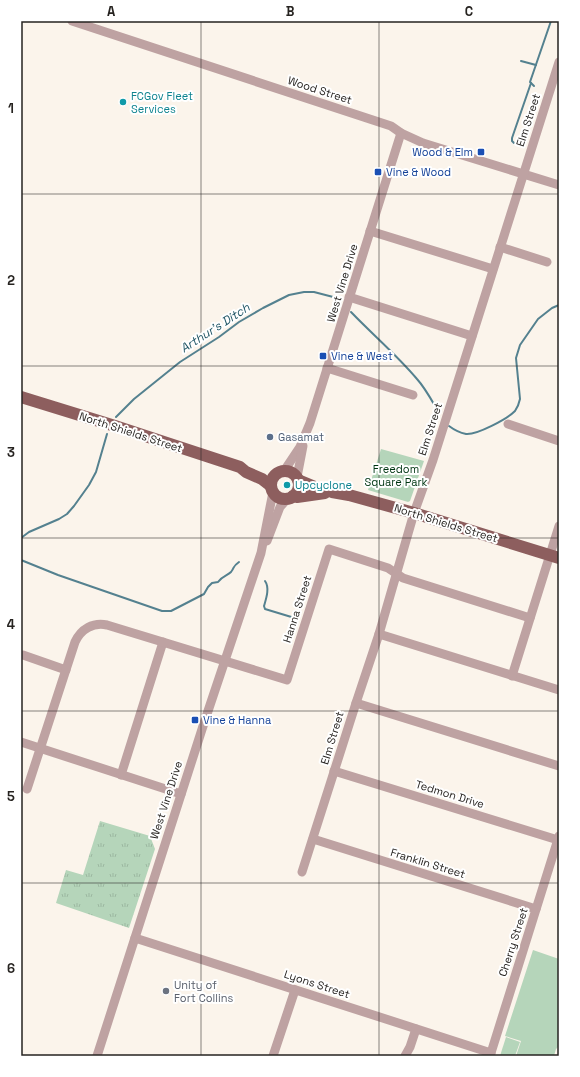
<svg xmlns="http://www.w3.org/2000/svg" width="580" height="1077" viewBox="0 0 580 1077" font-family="'Space Grotesk',sans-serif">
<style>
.grass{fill:url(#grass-tufts)}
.green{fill:#b5d5ba}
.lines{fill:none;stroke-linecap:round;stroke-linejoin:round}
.stream{stroke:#54818f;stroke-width:2}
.minor{stroke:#bea2a2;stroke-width:9}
.major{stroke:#8d5e5e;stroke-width:12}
.grid{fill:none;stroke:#262320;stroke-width:1;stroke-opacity:0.55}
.culture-dot{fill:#0f9aa8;stroke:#fff;stroke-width:1.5}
.transit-dot{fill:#1a4fb4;stroke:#fff;stroke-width:1.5}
.service-dot{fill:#5c6f8a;stroke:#fff;stroke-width:1.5}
.worship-dot{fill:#6b7280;stroke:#fff;stroke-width:1.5}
.labels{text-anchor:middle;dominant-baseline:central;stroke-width:4;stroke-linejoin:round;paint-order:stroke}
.street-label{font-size:11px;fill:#262320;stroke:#fff}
.culture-label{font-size:11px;fill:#0d838f;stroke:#fff;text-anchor:start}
.transit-label{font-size:11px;fill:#164399;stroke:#fff;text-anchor:start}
.service-label{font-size:11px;fill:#4e5e75;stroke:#fff;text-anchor:start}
.park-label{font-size:11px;fill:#003613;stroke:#fff}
.worship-label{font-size:11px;fill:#5b616d;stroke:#fff;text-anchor:start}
.water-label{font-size:12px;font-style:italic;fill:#1e5464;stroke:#fff}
.neatline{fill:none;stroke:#262320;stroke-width:1.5}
.grid-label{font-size:13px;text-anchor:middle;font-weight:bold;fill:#262320}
</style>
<defs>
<pattern id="grass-tufts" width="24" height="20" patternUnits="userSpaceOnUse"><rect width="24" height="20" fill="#b5d5ba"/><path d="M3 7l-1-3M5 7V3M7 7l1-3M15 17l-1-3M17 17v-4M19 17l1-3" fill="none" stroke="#9cb7a0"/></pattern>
</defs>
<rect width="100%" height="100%" fill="#fbf4eb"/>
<polygon class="grass" points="100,821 150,836 155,849 129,928 56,903 66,870 83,875"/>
<g class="green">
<polygon points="381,449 424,461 410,501 408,502 368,490"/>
<polygon points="533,950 559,959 559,1046 556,1049 554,1056 516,1056 521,1041 505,1036"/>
<polygon points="506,1037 520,1042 515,1056 500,1056"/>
</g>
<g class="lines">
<g class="stream">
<polyline points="521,61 536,65"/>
<polyline points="534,86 530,82 551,21"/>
<polyline points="514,143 512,141 512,138 531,83"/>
<path d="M351,312C373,335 397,355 417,379C426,389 432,401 439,413"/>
<polyline points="116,417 134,399 180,362 219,337 239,322 263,308 289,295 304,292 314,292 337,298 341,299"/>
<path d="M449,426C453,429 461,433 466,434C477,435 507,419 515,411C517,408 519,404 520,399L516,358L520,345L538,319L552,308L559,305"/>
<polyline points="21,538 29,532 59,519 67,514 74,506 89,485 96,472 107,434"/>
<path d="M21,560L58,575L162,611H171L204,594L208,587L212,583L218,582C222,576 227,576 231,572C235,567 232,567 239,562"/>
<path d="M265,581C270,588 266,599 264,606L265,609L298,619"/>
</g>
<g class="minor">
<polyline points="72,21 391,126 401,133 423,143 559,185"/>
<polyline points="370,231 493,269"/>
<polyline points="500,247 547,262"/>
<polyline points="349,297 472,336"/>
<polyline points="327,368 413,395"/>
<polyline points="508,424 559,441"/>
<polyline points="284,471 300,447 310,423 401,133"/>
<polyline points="296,477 298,472 303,446"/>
<polyline points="267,541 280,507 288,498"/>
<polyline points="379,634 559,690"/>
<polyline points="23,655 66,670"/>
<polyline points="512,676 559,526"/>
<polyline points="356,703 559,766"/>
<polyline points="21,742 181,794"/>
<polyline points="334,771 558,840"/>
<polyline points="121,775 163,642"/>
<path d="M27,789L75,642C81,629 93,622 107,625L287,680L329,549L388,568L403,578L530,618"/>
<polyline points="313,839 536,909"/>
<polyline points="302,872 356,703 379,634 414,513 433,460 559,62"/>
<polyline points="135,938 491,1053"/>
<polyline points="97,1056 204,723 261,553 273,492"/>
<polyline points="273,1056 295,990"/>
<polyline points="405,1056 410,1047 416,1029"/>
<polyline points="490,1056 559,836"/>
</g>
<g class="major">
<polyline points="21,397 115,426 240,467 246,472 262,479 271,486"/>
<circle cx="285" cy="485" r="14"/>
<polyline points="298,480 315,487 324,489 332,492 349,495 414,513 559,558"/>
<polyline points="293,496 297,497 325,493"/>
</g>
</g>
<path class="grid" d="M201,21V1056M379,21V1056M21,194H559M21,366H559M21,538H559M21,711H559M21,883H559"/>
<g class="culture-dot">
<circle cx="123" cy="102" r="4"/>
<circle cx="287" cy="485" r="4"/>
</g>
<g class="transit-dot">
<rect x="477" y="148" width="8" height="8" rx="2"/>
<rect x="374" y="168" width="8" height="8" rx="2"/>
<rect x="319" y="352" width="8" height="8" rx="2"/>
<rect x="191" y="716" width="8" height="8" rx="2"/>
</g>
<circle class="service-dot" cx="270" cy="437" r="4"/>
<circle class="worship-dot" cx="166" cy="991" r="4"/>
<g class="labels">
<g class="street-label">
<text transform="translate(320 90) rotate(18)">Wood Street</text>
<text transform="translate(528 120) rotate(-72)">Elm Street</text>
<text transform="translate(342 283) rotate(-73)">West Vine Drive</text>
<text transform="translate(430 429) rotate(-72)">Elm Street</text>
<text transform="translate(131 432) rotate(18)">North Shields Street</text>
<text transform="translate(446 523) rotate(17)">North Shields Street</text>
<text transform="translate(297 609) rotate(-72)">Hanna Street</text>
<text transform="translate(332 738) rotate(-73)">Elm Street</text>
<text transform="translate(450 794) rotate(17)">Tedmon Drive</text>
<text transform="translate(166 800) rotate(-72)">West Vine Drive</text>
<text transform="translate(428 863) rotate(17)">Franklin Street</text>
<text transform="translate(513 942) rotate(-72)">Cherry Street</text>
<text transform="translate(317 984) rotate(18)">Lyons Street</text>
</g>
<g class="culture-label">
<text x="131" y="96">FCGov Fleet<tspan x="131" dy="13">Services</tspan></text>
<text x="295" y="485">Upcyclone</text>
</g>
<g class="transit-label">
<text x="473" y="152" text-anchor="end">Wood &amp; Elm</text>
<text x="386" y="172">Vine &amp; Wood</text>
<text x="331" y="356">Vine &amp; West</text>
<text x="203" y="720">Vine &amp; Hanna</text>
</g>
<g class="service-label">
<text x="278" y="437">Gasamat</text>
</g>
<g class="park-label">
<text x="396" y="469">Freedom<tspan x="396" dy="13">Square Park</tspan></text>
</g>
<g class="worship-label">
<text x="174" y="985">Unity of<tspan x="174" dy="13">Fort Collins</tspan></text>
</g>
<g class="water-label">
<text transform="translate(215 328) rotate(-33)">Arthur's Ditch</text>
</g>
</g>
<rect width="580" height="1077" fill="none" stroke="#ffffff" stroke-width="44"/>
<rect x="22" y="22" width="536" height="1033" class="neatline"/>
<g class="grid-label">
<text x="111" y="16">A</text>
<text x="290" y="16">B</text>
<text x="469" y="16">C</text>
<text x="11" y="113">1</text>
<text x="11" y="285">2</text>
<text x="11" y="457">3</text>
<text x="11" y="629">4</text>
<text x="11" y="801">5</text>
<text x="11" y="973">6</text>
</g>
</svg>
